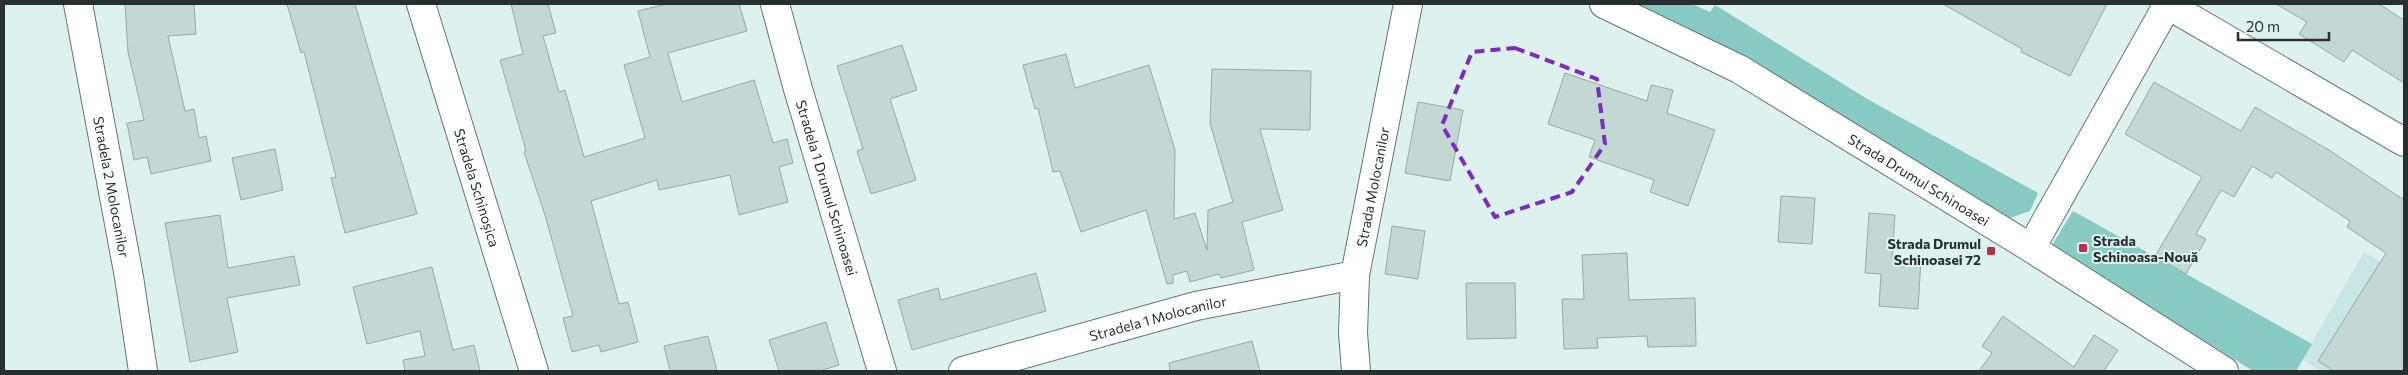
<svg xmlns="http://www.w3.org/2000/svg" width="2408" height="375" viewBox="0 0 2408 375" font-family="Commissioner,sans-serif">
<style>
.built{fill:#c8e6e2}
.green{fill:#87cbc2}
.building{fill:#c3d8d4;stroke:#96aaa7}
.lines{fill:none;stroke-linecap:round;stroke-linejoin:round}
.minor-casing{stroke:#637673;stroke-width:30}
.minor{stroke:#fff;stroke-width:28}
.marked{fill:none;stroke:#7b2cbf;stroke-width:4;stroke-dasharray:10 6;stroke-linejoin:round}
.poi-dot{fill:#bd2c49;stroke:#ddf2ef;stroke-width:2}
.labels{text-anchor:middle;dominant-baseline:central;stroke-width:4;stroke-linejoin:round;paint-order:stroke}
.street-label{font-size:14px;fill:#28302f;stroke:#ddf2ef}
.poi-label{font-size:14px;font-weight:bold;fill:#28302f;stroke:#ddf2ef;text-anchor:start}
</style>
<rect width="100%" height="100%" fill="#ddf2ef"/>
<polygon class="built" points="2364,252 2404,275 2404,371 2321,371 2302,360"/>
<g class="green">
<polygon points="1633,4 1692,4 1710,12 1715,5 1869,100 2038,193 2030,211 2010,218 1797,91"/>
<polygon points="2073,211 2312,344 2296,371 2253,371 2052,245"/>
</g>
<g class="building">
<polygon points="125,4 194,4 196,34 168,36 185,111 194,109 199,138 206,136 211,161 151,174 147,157 134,160 127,123 144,120 128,52"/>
<polygon points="287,4 355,4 417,214 345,233 331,178 336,177 304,52 301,53"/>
<polygon points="511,4 548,4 556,33 543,36 559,92 565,90 584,157 645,138 624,65 650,57 638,11 666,4 739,4 747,31 668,53 682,102 754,80 773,143 787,139 793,163 779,167 788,202 739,215 730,175 659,190 657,180 591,201 619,304 628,302 638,342 601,352 599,345 572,352 563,318 573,316 545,215 524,152 526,151 500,60 523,54"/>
<polygon points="1943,4 2107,4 2070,76 2021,52 2022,49"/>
<polygon points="2276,4 2379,4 2404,20 2404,83 2352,50 2344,62 2299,34 2307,22"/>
<polygon points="902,45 917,90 890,99 916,180 871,194 857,151 863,149 837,66"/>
<polygon points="1066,54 1075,88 1149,65 1175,150 1174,219 1195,213 1207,250 1208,210 1233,202 1210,123 1212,69 1311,71 1310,130 1260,129 1283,210 1242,222 1254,270 1221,278 1219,274 1190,282 1187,271 1173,275 1173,283 1167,284 1146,210 1081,232 1060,171 1053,172 1038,108 1035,109 1023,65"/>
<polygon points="1565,73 1647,101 1651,85 1673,90 1667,113 1715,130 1688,206 1650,192 1654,180 1589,157 1595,140 1548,124"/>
<polygon points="2154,82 2241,131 2255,107 2329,150 2404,200 2404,371 2334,371 2318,361 2386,253 2347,227 2350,221 2276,172 2272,178 2252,166 2234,197 2221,190 2196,234 2206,239 2186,274 2155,256 2202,177 2125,134"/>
<polygon points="1418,102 1463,110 1450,181 1405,173"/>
<polygon points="275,149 283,190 241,200 232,158"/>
<polygon points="1781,196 1815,198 1812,244 1778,242"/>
<polygon points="1869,213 1895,215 1892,258 1921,259 1918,309 1879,306 1881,274 1865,273"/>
<polygon points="220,215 228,268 294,256 300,285 227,298 238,352 190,362 165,223"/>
<polygon points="1392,226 1425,231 1418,279 1385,274"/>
<polygon points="1627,253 1629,300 1695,298 1696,346 1648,347 1647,336 1597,338 1598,348 1564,349 1562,299 1584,299 1582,255"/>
<polygon points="432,267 453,350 474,345 480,371 405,371 403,360 425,356 420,331 367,344 353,287"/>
<polygon points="1036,273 1046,311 912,350 898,300 938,288 941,300"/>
<polygon points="1466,283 1515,283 1516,338 1467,339"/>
<polygon points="2003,316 2074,367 2094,335 2118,350 2104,371 1979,371 1992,353 1982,346"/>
<polygon points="826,322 839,365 820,371 779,371 769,340"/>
<polygon points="708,336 717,371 670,371 664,346"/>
<polygon points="1252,341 1260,371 1170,371 1169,363"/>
</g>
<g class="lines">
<g class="minor-casing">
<g id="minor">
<path id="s1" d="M78,4L129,277L143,371"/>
<path id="s2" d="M421,4L534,371"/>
<path id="s3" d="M775,4L798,89L882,371"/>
<path id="s4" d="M1604,4L1739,69L2031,248L2224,371"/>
<polyline points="2166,4 2404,142"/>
<polyline points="2031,248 2168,4"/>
<path id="s5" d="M963,371L1196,306L1355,275"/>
<path id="s6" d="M1356,371L1353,333L1355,275L1408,4"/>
</g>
</g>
<use href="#minor" class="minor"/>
</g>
<path class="marked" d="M1515,48L1597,79L1605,144L1572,192L1495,217L1442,125L1472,52Z"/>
<g class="poi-dot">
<rect x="2078" y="243" width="10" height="10" rx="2.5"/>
<rect x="1986" y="246" width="10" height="10" rx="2.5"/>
</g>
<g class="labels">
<g class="street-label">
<text stroke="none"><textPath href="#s4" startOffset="361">Strada Drumul Schinoasei</textPath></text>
<text stroke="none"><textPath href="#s1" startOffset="186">Stradela 2 Molocanilor</textPath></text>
<text stroke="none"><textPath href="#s6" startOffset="186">Strada Molocanilor</textPath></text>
<text stroke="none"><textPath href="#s2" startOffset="192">Stradela Schinoșica</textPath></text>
<text stroke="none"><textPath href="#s3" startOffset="191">Stradela 1 Drumul Schinoasei</textPath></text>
<text stroke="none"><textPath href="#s5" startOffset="202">Stradela 1 Molocanilor</textPath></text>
</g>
<g class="poi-label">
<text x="2093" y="240">Strada<tspan x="2093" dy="16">Schinoasa-Nouă</tspan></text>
<text x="1981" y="243" text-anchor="end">Strada Drumul<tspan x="1981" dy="16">Schinoasei 72</tspan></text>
</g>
</g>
<rect width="2408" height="375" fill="none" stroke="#28302f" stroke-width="10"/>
<path d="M2238 32v8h91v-8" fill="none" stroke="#28302f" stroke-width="2.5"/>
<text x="2246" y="32" font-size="15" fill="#28302f" stroke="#ddf2ef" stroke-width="4" paint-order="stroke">20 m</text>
</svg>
